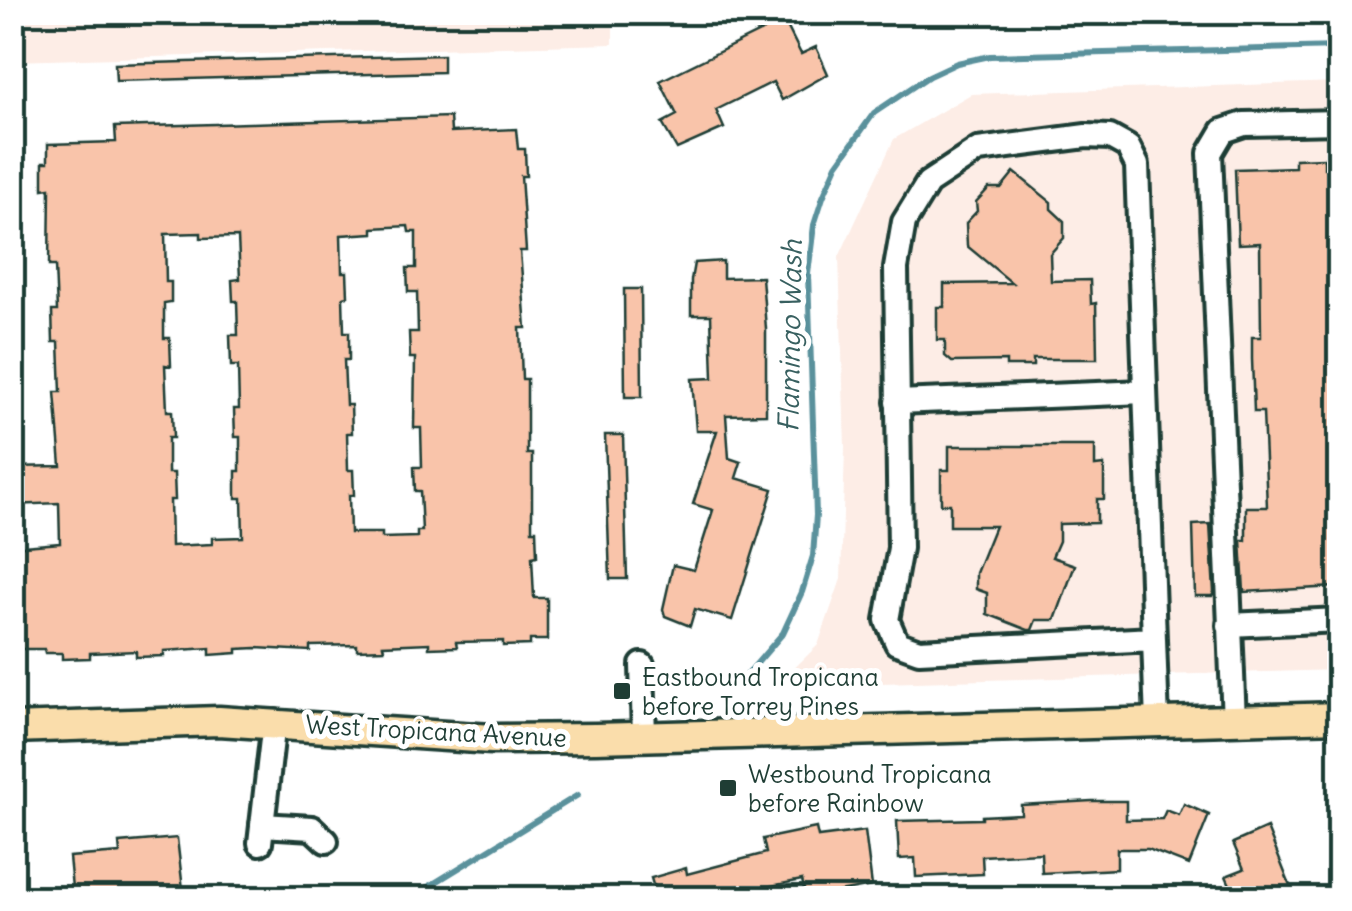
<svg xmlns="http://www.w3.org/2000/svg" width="1352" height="911" viewBox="0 0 1352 911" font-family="Delius,sans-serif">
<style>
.built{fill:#fdede6}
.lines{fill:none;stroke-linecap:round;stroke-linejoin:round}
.stream{stroke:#5a919c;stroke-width:6}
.building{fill:#f9c4aa;stroke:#1f3d34;stroke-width:2.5;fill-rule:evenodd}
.minor-casing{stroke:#1f3d34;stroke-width:30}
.major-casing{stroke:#1f3d34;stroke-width:35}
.minor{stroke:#fff;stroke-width:22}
.major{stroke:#faddab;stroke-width:28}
.poi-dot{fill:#1f3d34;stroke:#fff;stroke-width:4}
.labels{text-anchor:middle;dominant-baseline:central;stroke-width:10;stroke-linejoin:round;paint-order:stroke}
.poi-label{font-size:25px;fill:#1f3d34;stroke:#fff;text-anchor:start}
.street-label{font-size:25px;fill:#1f3d34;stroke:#fff}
.water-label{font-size:28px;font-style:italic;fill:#386060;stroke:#fff}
</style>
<rect width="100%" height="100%" fill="#fff"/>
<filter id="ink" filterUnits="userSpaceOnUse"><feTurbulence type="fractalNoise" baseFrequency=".01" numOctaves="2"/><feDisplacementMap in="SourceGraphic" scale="20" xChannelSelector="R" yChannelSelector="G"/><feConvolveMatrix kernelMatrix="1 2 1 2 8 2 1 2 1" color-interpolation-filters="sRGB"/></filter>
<g filter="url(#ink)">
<g class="built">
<polygon points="12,13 613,13 613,44 13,61"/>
<polygon points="1339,82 1339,670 776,686 818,645 841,579 845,448 839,257 894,139 971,94"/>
</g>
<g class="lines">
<g class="stream">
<polyline points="746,676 783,633 802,592 813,556 816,515 808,274 814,225 823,197 837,165 874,113 929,76 957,63 990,56 1340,47"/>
<polyline points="410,898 578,795"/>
</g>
</g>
<g class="building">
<polygon points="784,20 801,54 816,47 828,74 782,100 773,82 716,110 724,128 677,149 662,123 677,115 660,81"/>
<polygon points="443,55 443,72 116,81 115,64"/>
<path d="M450,117L451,132L516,129L518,149H525L526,176H521L526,251H520L526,328H520L522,379H527V454H532V530H536L537,556L532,557L534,598H547V640H530V645L503,646V641L456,642L457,647L429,648V643L383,645L384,649L357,650V645L310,646V651L256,648L237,649V653L210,655V648L164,651V656L136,657V651L90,653V658L62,659V653H45L44,649H14L12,547L60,543L59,503L12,505V467L61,466L55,392H61L59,342H53L52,311H57L55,266H49L50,188L43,189V162H48V144L116,142L115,127ZM408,226L409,232H416V268H407L408,292H417L418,332H409L410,358H415L414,428H421L422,467H414L415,491H420L422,531H417V537L382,538V533H350L349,495H354L353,470H348L347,433H352L351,405H346L344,360H349V332H344L343,297L348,296L347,272H342L341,235L373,233V228ZM201,233V238L238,237L240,279L232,280L233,301H237L238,335H230L231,366H238L239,409H234L235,437H240V471H236V498H242L243,537L212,538V544L171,546L170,500H175L174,473H168V438H173L172,411H167L165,365L171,366L170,338H164V303L171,302V282H166L165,234Z"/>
<polygon points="1324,158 1324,168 1340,167 1340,583 1335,583 1335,587 1244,592 1241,540 1246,540 1246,507 1267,507 1263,412 1254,412 1252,359 1252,337 1261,337 1260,243 1238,244 1235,169 1295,167 1295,159"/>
<polygon points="1014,172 1051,202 1051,209 1064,221 1064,238 1050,254 1051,281 1090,280 1091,304 1096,303 1097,359 1033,359 1033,366 1006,366 1006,361 952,362 945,356 945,340 937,340 937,307 944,307 944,284 1012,283 967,246 966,223 977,211 976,202 989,188 1001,188"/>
<polygon points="723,261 723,278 762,277 766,329 766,414 726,415 729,458 741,462 736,478 773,489 732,620 695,609 690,626 665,616 663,609 673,565 694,570 713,510 693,504 717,431 696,431 692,379 713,378 711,315 691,315 691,280 694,263"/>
<polygon points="624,289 641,289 642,397 625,397"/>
<polygon points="605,435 623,435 627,579 610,579"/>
<polygon points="949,446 1095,446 1095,466 1104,465 1104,499 1097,499 1097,523 1059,524 1059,541 1052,557 1075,565 1055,620 1036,620 1032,630 1028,630 987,614 987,593 976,589 976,573 995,526 950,526 950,504 941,504 941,470 949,470"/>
<polygon points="1210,524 1214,592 1212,596 1195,596 1193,525"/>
<polygon points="1092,801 1126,801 1126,820 1162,819 1166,810 1179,815 1184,804 1209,815 1189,865 1148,849 1117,849 1117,869 1042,873 1041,853 982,856 983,874 916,877 915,858 899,859 897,821 982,819 982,816 1021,814 1021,805"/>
<polygon points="816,828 818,837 865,831 872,886 806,898 802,880 766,887 767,893 745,898 657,898 651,878 686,868 687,874 766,853 763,839"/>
<polygon points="1267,828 1295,898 1236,898 1226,876 1244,869 1233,843"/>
<polygon points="177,838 184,898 73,898 69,857 120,853 119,843"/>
</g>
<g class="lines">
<g class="minor-casing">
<g id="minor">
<polyline points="897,402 1145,392"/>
<polyline points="1229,625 1340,620"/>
<polyline points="1154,639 919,651 897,643 887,620 900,548 896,268 904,222 928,183 978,150 1086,136 1110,137 1128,147 1137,165 1157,723"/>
<polyline points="642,665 644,737"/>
<polyline points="1234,721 1210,153 1223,131 1244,124 1340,122"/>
<polyline points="262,825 312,828 326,841"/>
<polyline points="260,843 274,722"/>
</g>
</g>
<g class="major-casing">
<polyline id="major" points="12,728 219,721 492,739 596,738 1340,717"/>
</g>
<use href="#minor" class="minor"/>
<use href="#major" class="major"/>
</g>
</g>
<g class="poi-dot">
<rect x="612" y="681" width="20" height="20" rx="5"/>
<rect x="718" y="778" width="20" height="20" rx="5"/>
</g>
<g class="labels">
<g class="poi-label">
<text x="642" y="677">Eastbound Tropicana<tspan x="642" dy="29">before Torrey Pines</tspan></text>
<text x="748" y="774">Westbound Tropicana<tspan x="748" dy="29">before Rainbow</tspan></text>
</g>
<g class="street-label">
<text transform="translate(436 731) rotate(3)">West Tropicana Avenue</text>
</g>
<g class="water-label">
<text transform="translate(790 336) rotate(-89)">Flamingo Wash</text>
</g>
</g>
<rect width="1352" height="911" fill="none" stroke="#fff" stroke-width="50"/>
<rect x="25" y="25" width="1302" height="861" fill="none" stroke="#1f3d34" stroke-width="4" filter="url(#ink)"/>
</svg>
